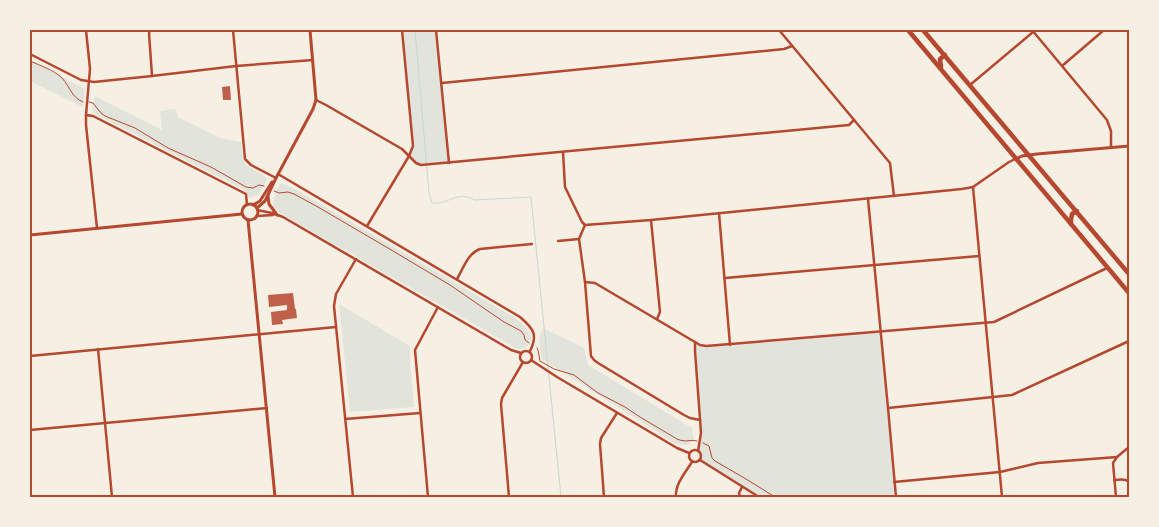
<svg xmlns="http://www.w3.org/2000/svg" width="1159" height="527" viewBox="0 0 1159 527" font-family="Lora,serif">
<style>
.green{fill:#e2e4dc}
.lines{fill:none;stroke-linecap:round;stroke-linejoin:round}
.stream{stroke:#c9d6d2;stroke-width:1}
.building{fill:#bf614a}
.path{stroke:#b5482f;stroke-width:1}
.minor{stroke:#b5482f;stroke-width:2.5}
.tertiary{stroke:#b5482f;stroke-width:3}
.trunk{stroke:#b5482f;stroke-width:4.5}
.neatline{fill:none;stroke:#b5482f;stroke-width:2}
</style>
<rect width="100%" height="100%" fill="#f6efe4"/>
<g class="green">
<polygon points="402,30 436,30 449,163 419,165 409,156 413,146"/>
<polygon points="30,60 85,89 83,107 30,81"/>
<path d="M95,96L162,130L160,111L176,109L178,117L220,138L241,142L243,160L246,165L266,177L267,179L259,195L249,198L247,193L243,189L95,114C90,108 93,102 95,96Z"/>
<path d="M281,183L297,190L515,318C520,322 526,327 529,332C534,340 529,350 519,349C519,349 512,347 512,346L273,209C273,199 275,191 281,183Z"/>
<polygon points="339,304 410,346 410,361 414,407 350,412"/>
<path d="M543,328L584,348L588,365L692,428L694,441L686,445L676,444L542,359C540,348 537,338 543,328Z"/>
<polygon points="881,332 894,482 894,497 759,497 700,460 701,455 698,451 701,433 695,342 706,346"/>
</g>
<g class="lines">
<path class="stream" d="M415,30L429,193L432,203C444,205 455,194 467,197C470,197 472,199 475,200L531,197L561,497"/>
</g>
<g class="building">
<polygon points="230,86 231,100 223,100 222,87"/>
<polygon points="293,293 295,309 296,309 297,318 282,320 283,324 272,325 271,312 287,310 287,305 269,307 268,295"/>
</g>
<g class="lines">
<g class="path">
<path d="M30,61C41,66 54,70 62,78C71,88 71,97 83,102"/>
<polyline points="89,102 93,103 101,113 105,116 135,128 168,148 211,167 246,187 253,188 259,185 264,186"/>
<polyline points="274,191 279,193 288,192 294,194 318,207 393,251 450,285 504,322 521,331 524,335 525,340 529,343"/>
<path d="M537,348L538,350L540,361L554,369L574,375L598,393L625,407L640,417L677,439C686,443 690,439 697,441"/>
<polyline points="703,443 709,446 712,458 715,461 746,479 775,497"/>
</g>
<g class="minor">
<polyline points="86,30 90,69 86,115 86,125 97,228"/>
<polyline points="150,30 149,33 152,76"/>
<polyline points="233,30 245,159 251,165 276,178"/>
<polyline points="436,30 449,163"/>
<polyline points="779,30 890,163 894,196"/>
<polyline points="1032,30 1107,120 1111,131 1111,147"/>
<polyline points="30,54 81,80 94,82 152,76 236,66 313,60"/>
<polyline points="1062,66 1104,30"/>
<polyline points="442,83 784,49 792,46"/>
<polyline points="970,85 1033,32"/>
<polyline points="316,100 326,105 402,149 416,163 421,165 849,125 854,120"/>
<polyline points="86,115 93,116 246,194 247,205"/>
<polyline points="563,152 565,187 582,222 585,225 579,239 585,282 591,356 594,360 598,363 684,415 690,418 700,420"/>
<path d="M278,174L520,317C534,329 538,335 530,351"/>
<polyline points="973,187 1002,497"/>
<polyline points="868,199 888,408 896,497"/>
<polyline points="257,210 272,213 283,217 511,350 521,353"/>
<polyline points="719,213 730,345"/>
<polyline points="257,216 273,215"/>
<polyline points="651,220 660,312 657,319"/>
<polyline points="585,225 651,220 962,189 973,187 1009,162 1015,159"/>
<polyline points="367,226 409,156 413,146 402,30"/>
<polyline points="558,241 579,239"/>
<polyline points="725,278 979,256"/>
<path d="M457,279C463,269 468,253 480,249L532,244"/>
<polyline points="585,282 595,283 700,345 706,346 994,322 1107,268"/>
<polyline points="695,342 695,351 701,433 698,451"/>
<polyline points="98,349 112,497"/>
<circle cx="526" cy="357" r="6"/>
<polyline points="30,356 336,327"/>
<polyline points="531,360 557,377 677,448 689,453"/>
<polyline points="888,408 1012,395 1129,341"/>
<polyline points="345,419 420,413"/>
<polyline points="30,430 267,408"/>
<circle cx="695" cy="456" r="6"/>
<polyline points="700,460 759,497"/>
<path d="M1114,480C1119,480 1125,478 1129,482"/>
<polyline points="894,482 1000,472 1038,463 1117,457"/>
<polyline points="353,497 334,306 336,294 356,259"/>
<polyline points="428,497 415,350 438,307"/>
<polyline points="509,497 501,404 502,398 523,362"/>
<polyline points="604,497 600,444 601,438 617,413"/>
<path d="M676,497C675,484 685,473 692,462"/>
<polyline points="740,497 739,493 742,487"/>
<polyline points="1116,497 1113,463 1117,457 1129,447"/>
</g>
<g class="tertiary">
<polyline points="1016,159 1022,156 1037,154 1129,146"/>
<polyline points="268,196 269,204 277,215"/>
<circle cx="250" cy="212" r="8"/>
<polyline points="253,205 260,201 272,182"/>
<polyline points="257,208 265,201 276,178 313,109 316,100 310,30"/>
<polyline points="248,220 275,497"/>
<polyline points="30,235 242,214"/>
</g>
<g class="trunk">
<polyline points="908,30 1129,293"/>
<polyline points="923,30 1129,274"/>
<polyline points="941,67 940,59 945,55"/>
<polyline points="1071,224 1071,220 1072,214 1077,211"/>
</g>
</g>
<rect width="1159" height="527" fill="none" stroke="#f6efe4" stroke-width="62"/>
<rect x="31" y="31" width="1097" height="465" class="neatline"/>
</svg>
